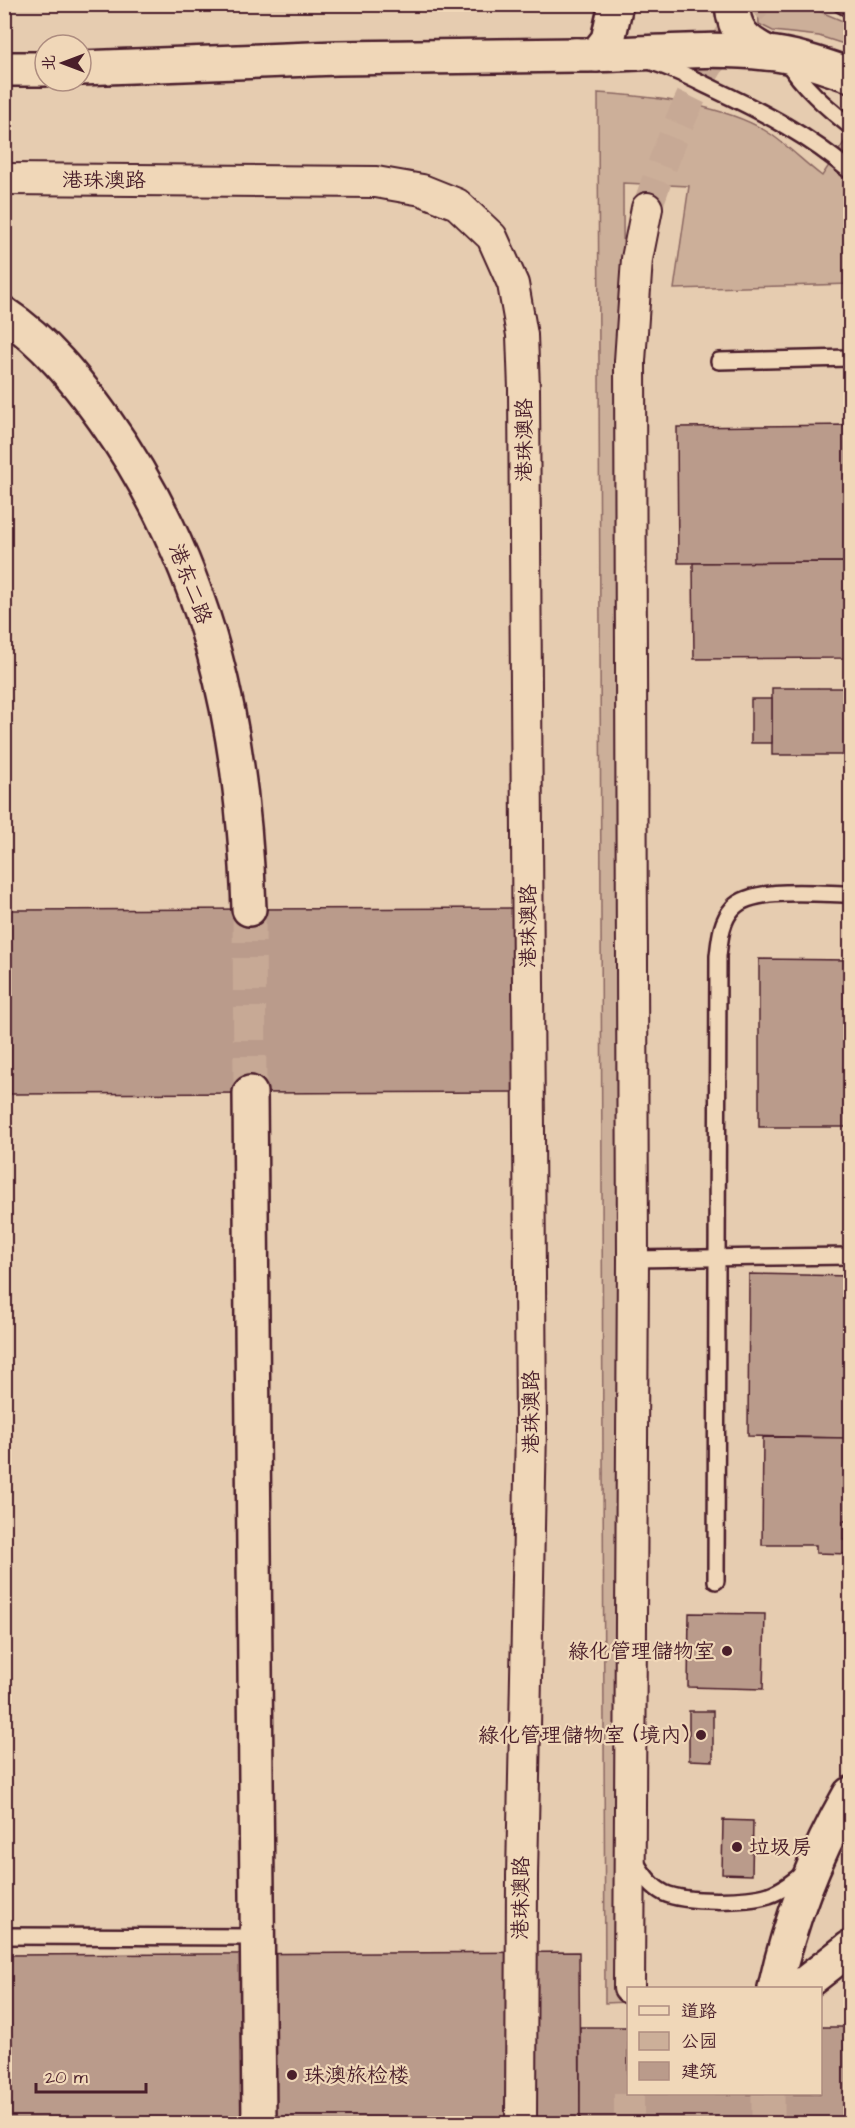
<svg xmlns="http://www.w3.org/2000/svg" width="855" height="2128" viewBox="0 0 855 2128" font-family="'Architects Daughter','LXGW WenKai TC',sans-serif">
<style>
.green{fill:#ccaf99;stroke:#8b6762;stroke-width:1.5}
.building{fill:#ba9b8b;stroke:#4a1f2b;stroke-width:1.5}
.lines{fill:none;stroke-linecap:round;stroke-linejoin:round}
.street-tunnel{stroke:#c7a995;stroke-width:30;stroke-dasharray:30 15;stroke-linecap:butt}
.primary-tunnel{stroke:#c7a995;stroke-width:33;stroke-dasharray:33 16;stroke-linecap:butt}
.highway-tunnel{stroke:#c7a995;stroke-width:33;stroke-dasharray:33 16;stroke-linecap:butt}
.lane-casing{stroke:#4a1f2b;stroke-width:20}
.street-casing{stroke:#4a1f2b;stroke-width:34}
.primary-casing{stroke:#4a1f2b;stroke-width:38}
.highway-casing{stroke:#4a1f2b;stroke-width:38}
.lane{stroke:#f0d7b8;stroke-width:15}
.street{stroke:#f0d7b8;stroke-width:30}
.primary{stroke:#f0d7b8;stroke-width:33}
.highway{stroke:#f0d7b8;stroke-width:33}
.poi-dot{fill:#4a1f2b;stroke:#f0d7b8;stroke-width:2}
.labels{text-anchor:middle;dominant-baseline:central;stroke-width:4.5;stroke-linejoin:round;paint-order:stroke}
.street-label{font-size:21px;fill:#4a1f2b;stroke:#f0d7b8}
.poi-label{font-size:21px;fill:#4a1f2b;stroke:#f0d7b8;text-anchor:end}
</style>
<rect width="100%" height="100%" fill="#e6ccb0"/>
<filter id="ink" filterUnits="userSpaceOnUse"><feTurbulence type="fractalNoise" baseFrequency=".0167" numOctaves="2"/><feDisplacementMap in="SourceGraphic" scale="12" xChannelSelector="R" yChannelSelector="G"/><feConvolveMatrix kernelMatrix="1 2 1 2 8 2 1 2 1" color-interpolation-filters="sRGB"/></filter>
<g filter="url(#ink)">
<g class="green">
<polygon points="802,4 850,24 850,46 819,36 773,31 759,24 758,5"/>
<path d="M598,93C649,96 729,105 772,135C789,147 805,163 822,176L847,138L850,141V284L674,289L689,186L623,183L627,2002L605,2003Z"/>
</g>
<g class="building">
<polygon points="850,425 850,562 678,563 677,427"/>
<polygon points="850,562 850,658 694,659 693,563"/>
<rect x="772" y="688" width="78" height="67"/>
<rect x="751" y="699" width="21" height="44"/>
<polygon points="518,908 519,1092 10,1094 9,910"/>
<polygon points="759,959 850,960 850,1127 759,1127"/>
<polygon points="749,1274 850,1276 850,1438 748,1436"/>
<polygon points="763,1437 850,1438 850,1521 843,1521 843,1540 850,1540 850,1554 816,1553 816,1545 762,1545"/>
<polygon points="689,1613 765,1614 763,1689 688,1687"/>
<polygon points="689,1711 713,1711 713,1761 689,1760"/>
<polygon points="723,1820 753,1821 752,1875 722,1874"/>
<polygon points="579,1952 580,2124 4,2124 4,1955"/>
<polygon points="580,2027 628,2027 628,2094 820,2094 820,2027 850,2027 850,2124 580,2124"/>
</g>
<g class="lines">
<g class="street-tunnel">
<path d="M647,208C672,136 700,59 757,4"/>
<polyline points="629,2094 629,2124"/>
</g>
<polyline class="primary-tunnel" points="768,2124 768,2094"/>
<polyline class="highway-tunnel" points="249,909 250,1093"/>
<g class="lane-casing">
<g id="lane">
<polyline points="841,4 850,9"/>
<path d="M786,60C804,88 825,106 850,126"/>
<path d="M652,62C675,69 695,80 716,90C765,113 809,136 850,171"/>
<polyline points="719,361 850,358"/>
<polyline points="633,1259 850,1256"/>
<path d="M716,1581L718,956C720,939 721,921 733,908C752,886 822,894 850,894"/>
<path d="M634,1859C641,1872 650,1886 664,1893C686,1903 746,1902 769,1895C781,1891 795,1881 804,1872"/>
<polyline points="4,1936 258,1937"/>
</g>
</g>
<g class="street-casing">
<g id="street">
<polyline points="4,179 376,182 422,190 457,204 492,237 513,284 522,335 524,389 531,1428 522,1876 521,2124"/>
<polyline points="629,1988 633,1259 630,361 637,259 647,208"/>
</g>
</g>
<g class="primary-casing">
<g id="primary">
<path d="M732,4C734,32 744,41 768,53"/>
<path d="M576,55C639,55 703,46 766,53C794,55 824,66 850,75"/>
<polyline points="596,55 608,40 616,4"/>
<path d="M775,1988C790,1920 815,1855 850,1794"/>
<polyline points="799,1988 850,1948"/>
</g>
</g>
<g class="highway-casing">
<g id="highway">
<polyline points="81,68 337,58 576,55"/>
<polyline points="4,69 45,69"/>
<path d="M4,314C45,341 76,380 104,419C210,568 243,730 249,909"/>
<polyline points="250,1093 259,2124"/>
</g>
</g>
<use href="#lane" class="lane"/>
<use href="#street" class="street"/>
<use href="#primary" class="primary"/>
<use href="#highway" class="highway"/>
</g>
</g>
<g class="poi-dot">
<circle cx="727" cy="1651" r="6"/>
<circle cx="701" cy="1735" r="6"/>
<circle cx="737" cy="1847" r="6"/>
<circle cx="292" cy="2075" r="6"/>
</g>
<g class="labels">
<g class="street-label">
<text x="104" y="180">港珠澳路</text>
<text transform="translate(524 440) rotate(-90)">港珠澳路</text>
<text transform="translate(190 584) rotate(69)">港东二路</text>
<text transform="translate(528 926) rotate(-90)">港珠澳路</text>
<text transform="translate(531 1412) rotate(-90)">港珠澳路</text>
<text transform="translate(521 1898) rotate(-89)">港珠澳路</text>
</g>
<g class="poi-label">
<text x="715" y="1651">綠化管理儲物室</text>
<text x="689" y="1735">綠化管理儲物室 (境內)</text>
<text x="749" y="1847" text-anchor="start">垃圾房</text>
<text x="304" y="2075" text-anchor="start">珠澳旅检楼</text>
</g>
</g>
<rect width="855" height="2128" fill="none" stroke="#f0d7b8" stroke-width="24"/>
<rect x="12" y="12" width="831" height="2104" fill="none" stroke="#4a1f2b" stroke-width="2" filter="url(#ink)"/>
<rect x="627" y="1987" width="195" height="108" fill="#f0d7b8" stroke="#ae8d80" stroke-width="1.5"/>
<rect x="639" y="2006" width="30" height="9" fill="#f0d7b8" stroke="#ae8d80" stroke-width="1.5"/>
<text x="681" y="2017" font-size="18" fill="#4a1f2b">道路</text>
<rect x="639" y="2032" width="30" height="18" fill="#ccaf99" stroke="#ae8d80" stroke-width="1.5"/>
<text x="681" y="2047" font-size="18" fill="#4a1f2b">公园</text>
<rect x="639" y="2062" width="30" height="18" fill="#ba9b8b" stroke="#ae8d80" stroke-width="1.5"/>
<text x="681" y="2077" font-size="18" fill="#4a1f2b">建筑</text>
<g transform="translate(63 63) rotate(270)"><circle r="28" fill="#f0d7b8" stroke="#ae8d80" stroke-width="1.5"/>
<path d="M0-4.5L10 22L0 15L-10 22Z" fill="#4a1f2b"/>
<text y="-9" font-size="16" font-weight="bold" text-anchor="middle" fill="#4a1f2b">北</text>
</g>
<path d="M36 2083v9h110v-9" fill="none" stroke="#4a1f2b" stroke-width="3"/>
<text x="45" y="2083" font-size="18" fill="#4a1f2b" stroke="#f0d7b8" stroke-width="4.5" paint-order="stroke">20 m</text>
</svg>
